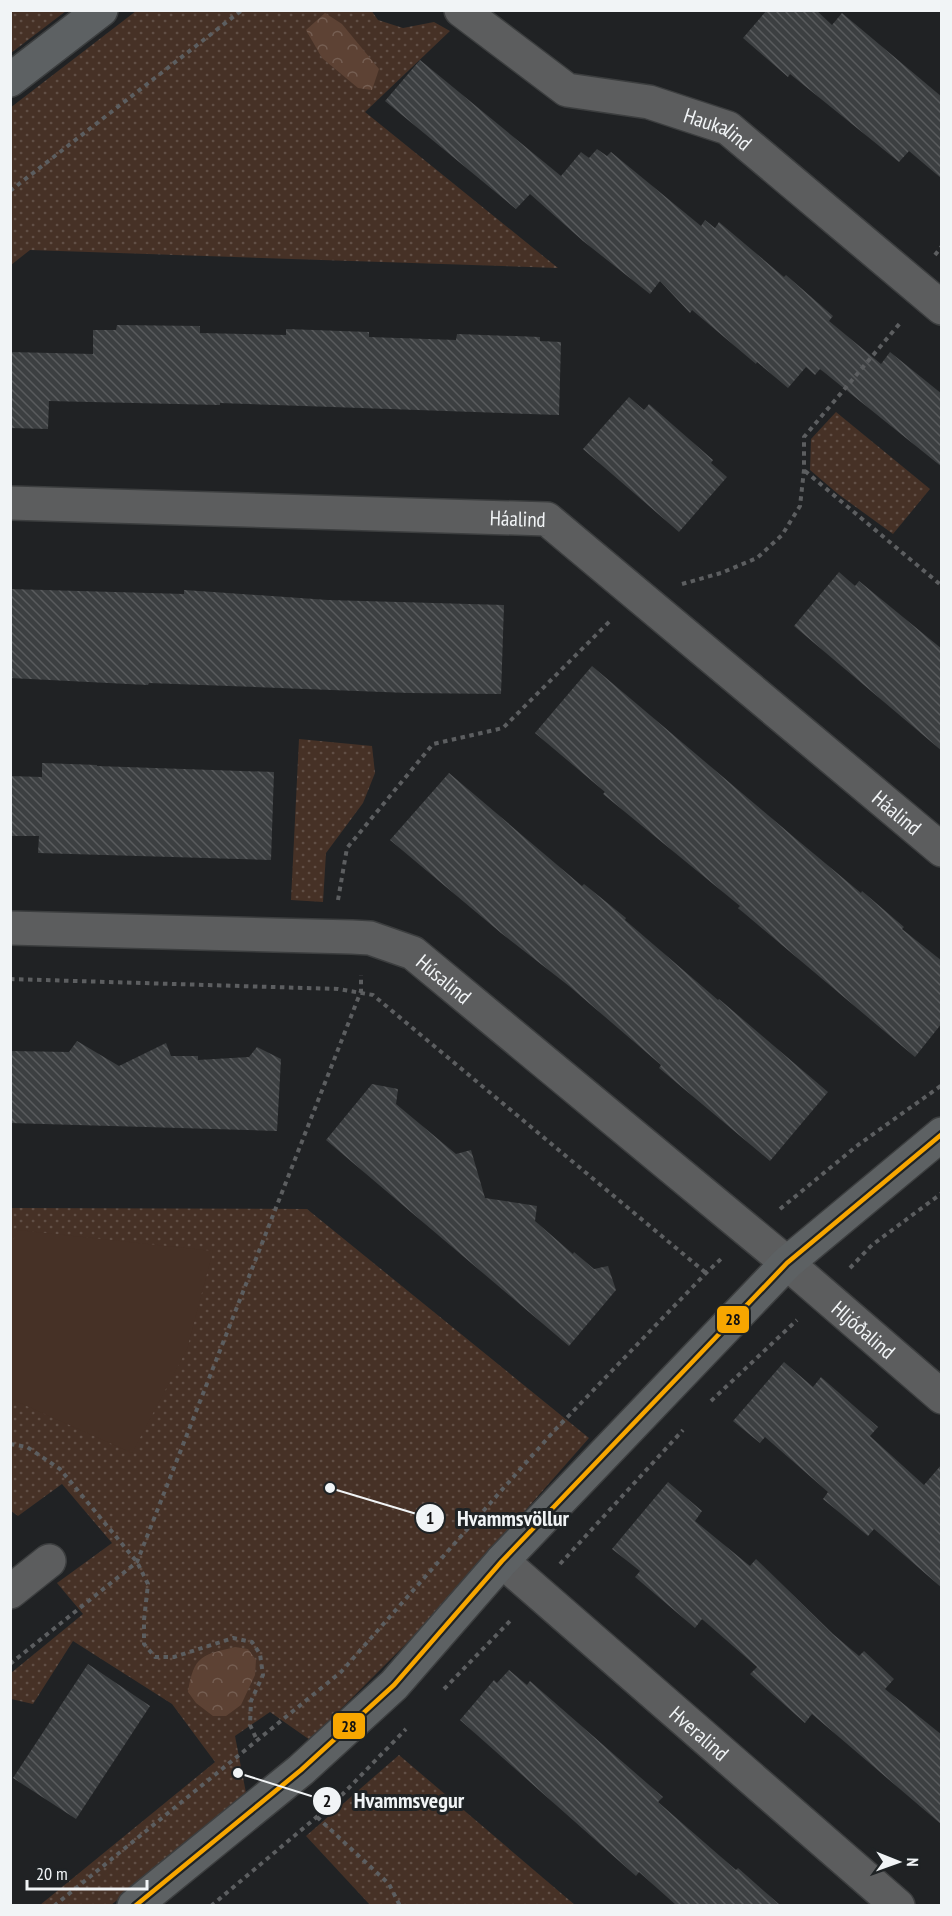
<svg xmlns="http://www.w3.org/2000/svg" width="952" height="1916" viewBox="0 0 952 1916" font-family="'PT Sans Narrow',sans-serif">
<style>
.grass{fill:url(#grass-dots)}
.forest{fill:url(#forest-crowns)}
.pitch{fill:#463126}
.building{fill:url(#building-back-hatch)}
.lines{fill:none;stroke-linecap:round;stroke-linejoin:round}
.street-casing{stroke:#3c3e3f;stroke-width:36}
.secondary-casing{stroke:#3c3e3f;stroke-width:36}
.path{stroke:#5c5e60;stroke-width:4;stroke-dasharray:4.5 4.5;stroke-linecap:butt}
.street{stroke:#5c5d5e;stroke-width:33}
.secondary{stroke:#5d6163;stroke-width:33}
.bus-1-casing{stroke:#1f2325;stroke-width:9}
.bus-1{stroke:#f7a600;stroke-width:4.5}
.labels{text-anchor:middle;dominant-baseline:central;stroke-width:6;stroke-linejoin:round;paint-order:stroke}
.street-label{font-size:21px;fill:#f1f4f6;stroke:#1f2325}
.leader{fill:none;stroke:#f1f4f6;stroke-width:2}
.callout-dot{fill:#f1f4f6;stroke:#1f2325;stroke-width:2}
.mark-label{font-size:18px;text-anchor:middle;font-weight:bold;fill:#111}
.callout-label{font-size:22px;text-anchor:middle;font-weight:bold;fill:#f1f4f6;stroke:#1f2325;stroke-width:6;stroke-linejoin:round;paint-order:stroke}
.line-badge{stroke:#1f2325;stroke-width:2}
.pale-badge-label{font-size:16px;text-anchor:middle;font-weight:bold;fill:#111}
</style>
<defs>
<pattern id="grass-dots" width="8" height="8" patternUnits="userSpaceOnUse" patternTransform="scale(1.5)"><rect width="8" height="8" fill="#463126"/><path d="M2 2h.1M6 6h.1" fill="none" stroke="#614f46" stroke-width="1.8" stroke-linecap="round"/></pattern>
<pattern id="forest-crowns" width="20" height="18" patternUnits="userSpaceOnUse" patternTransform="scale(1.5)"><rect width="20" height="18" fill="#5d4234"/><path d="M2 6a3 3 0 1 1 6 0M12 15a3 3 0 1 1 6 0" fill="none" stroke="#755e52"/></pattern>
<pattern id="building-back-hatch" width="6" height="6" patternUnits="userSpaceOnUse" patternTransform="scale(1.5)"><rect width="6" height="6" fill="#3c3f41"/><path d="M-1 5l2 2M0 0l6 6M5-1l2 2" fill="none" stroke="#595b5d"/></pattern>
</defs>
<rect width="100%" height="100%" fill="#202224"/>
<g class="grass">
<polygon points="11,10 66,10 66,11 11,53"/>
<polygon points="371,10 378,20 403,28 434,22 450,31 365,112 558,268 30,250 11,265 10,108 136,11"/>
<polygon points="836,412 930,489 893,534 838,494 810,470 811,439"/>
<polygon points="299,739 372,746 375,773 363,803 326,853 323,902 291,900"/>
<polygon points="11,1208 307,1209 589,1438 422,1628 310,1740 270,1712 235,1736 247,1798 111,1905 40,1905 215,1762 172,1704 73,1641 33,1704 11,1699 11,1673 83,1614 57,1583 112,1543 62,1484 18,1516 11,1511"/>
<polygon points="399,1755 575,1905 370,1905 306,1836"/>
</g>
<g class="forest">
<polygon points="325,13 342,24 379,69 372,90 358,88 322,58 306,30"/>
<path d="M235,1647L248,1649L256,1660L255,1675L241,1705L226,1716H213L196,1703L188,1692C194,1655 202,1655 235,1647Z"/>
</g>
<polygon class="pitch" points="18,1230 213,1251 187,1349 132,1453 11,1399 10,1247"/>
<g class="building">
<polygon points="767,10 816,10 832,25 842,13 942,97 942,179 909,151 899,162 790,74 788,77 743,38"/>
<polygon points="420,60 561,176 581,152 589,158 597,149 607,156 611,152 701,226 705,220 715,228 719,222 784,277 786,275 833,316 829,321 881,364 890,352 942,394 942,467 820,369 815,375 806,367 788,388 757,362 756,364 692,310 690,313 660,281 650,294 583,241 530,194 516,209 385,101"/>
<polygon points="117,325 200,326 200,333 286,335 286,329 369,332 369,337 456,340 457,334 540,337 540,341 561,342 559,415 220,403 220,405 49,401 48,429 10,428 10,352 93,354 93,330 116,330"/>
<polygon points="629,397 644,410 649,404 713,460 711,463 727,477 679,532 583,449"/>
<polygon points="839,572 855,586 859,581 942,649 942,751 794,626"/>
<polygon points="10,589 184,594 184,590 328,600 504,605 501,694 409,693 149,683 148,685 10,678"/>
<polygon points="592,666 795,838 861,893 862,891 904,927 902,929 942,961 942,1023 915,1057 738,908 740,906 603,794 605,792 535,733"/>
<polygon points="42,763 97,765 97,766 274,772 271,860 38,853 39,836 10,836 10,776 42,777"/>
<polygon points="449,773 582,886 584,884 626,918 625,920 718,1000 719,999 828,1092 770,1161 659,1068 661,1065 569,986 501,933 390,840"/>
<polygon points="77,1041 119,1066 166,1043 171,1056 198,1056 198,1060 249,1057 257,1047 281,1059 277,1131 10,1123 10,1051 69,1052"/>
<polygon points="372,1084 398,1089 396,1104 456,1154 471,1150 485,1198 537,1206 535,1221 573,1254 574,1252 594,1269 608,1266 616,1290 569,1346 326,1140"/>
<polygon points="784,1362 813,1387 821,1377 878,1427 870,1436 924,1485 942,1464 942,1588 874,1529 868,1536 823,1499 828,1492 765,1437 760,1443 733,1421"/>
<polygon points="668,1482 702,1511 695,1521 750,1566 756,1559 833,1634 859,1656 864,1651 894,1679 885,1689 942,1735 942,1825 812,1714 805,1723 750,1674 757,1667 702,1619 695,1628 635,1577 640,1571 612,1549"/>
<polygon points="88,1664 150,1706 76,1819 13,1778"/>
<polygon points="509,1670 527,1685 530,1681 625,1764 663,1797 658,1802 736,1870 738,1868 780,1905 676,1905 639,1872 636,1876 460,1720 494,1680 497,1683"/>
</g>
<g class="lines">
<g class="street-casing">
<g id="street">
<path id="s1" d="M461,10L567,90L649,102L728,128L942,308"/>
<path id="s2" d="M10,503L547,519L942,850"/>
<path id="s3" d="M10,928L352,937L370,938L413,953L787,1263L942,1397"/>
<path id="s4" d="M502,1561L898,1906"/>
<polyline points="10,1592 49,1561"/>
</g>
</g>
<g class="secondary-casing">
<g id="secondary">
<polyline points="10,80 101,10"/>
<polyline points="134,1906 301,1770 394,1685 502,1561 787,1263 942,1134"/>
</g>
</g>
<g class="path">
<polyline points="10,191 242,10"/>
<polyline points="935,255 942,246"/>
<polyline points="805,471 942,586"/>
<polyline points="682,584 721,573 757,558 782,535 800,506 804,470 804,437 901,322"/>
<polyline points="338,900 347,848 433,744 503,728 611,620"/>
<polyline points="10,979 338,989 373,995 706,1273"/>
<polyline points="780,1209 858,1145 942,1085"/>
<polyline points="850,1268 872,1245 942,1193"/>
<polyline points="711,1401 797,1320"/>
<polyline points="10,1444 27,1447 60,1469 137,1562 148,1584 144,1620 144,1644 155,1657 174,1657 233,1638 252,1642 260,1654 263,1675 251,1701 250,1725 257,1740"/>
<polyline points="560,1564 683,1430"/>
<polyline points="10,1664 137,1562 361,991 361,975"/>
<polyline points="444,1689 512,1619"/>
<polyline points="317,1817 389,1884 400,1906"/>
<polyline points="54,1906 341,1672 554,1431 706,1273 722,1258"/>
<polyline points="211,1906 338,1799 406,1729"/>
</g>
<use href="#street" class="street"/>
<use href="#secondary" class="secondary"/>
<g class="bus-1-casing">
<polyline id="bus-1" points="135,1906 301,1770 394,1685 502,1561 787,1263 942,1134"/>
</g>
<use href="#bus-1" class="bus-1"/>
</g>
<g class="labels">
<g class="street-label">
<text stroke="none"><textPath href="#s1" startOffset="290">Haukalind</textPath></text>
<text stroke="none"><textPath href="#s2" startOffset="508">Háalind</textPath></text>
<text stroke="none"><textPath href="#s2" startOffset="994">Háalind</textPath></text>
<text stroke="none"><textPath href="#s3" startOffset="446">Húsalind</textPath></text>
<text stroke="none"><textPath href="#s3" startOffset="993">Hljóðalind</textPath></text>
<text stroke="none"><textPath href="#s4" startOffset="262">Hveralind</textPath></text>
</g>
</g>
<path class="leader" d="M330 1488L430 1518M238 1773L327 1801"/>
<g class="callout-dot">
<circle cx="330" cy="1488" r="6"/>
<circle cx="238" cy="1773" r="6"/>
<circle cx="430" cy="1518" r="15"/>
<circle cx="327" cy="1801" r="15"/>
</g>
<g class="mark-label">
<text x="430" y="1524">1</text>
<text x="327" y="1807">2</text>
</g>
<g class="callout-label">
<text x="513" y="1526">Hvammsvöllur</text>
<text x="409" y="1808">Hvammsvegur</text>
</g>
<g class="line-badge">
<rect x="716" y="1305" width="34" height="29" rx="6" fill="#f7a600"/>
<rect x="332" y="1712" width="34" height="28" rx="6" fill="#f7a600"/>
</g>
<g class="pale-badge-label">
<text x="733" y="1325">28</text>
<text x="349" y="1732">28</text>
</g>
<rect width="952" height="1916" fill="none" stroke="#f1f4f6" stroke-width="24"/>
<g transform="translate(898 1862) rotate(91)" stroke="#1f2325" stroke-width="4.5" paint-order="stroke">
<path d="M0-4.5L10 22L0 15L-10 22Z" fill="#f1f4f6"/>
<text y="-9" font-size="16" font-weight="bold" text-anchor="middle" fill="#f1f4f6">N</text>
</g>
<path d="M27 1880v9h120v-9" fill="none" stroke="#f1f4f6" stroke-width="3"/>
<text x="36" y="1880" font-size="18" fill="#f1f4f6" stroke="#1f2325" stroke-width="4.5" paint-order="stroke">20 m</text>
</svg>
